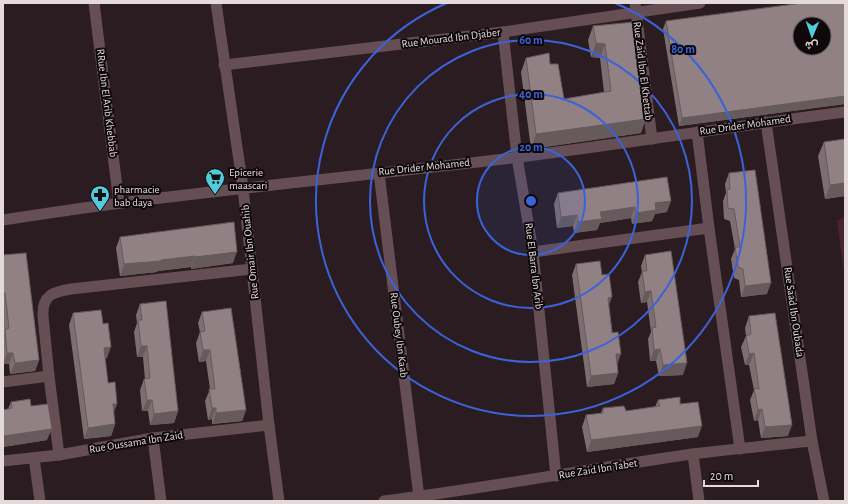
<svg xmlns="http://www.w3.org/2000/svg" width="848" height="504" viewBox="0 0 848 504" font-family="'Alegreya Sans',Vazirmatn,sans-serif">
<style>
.green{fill:#472530}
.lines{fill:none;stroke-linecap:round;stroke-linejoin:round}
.minor{stroke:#654e54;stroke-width:11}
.tertiary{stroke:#654e54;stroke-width:11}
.wall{fill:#7d6e72}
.shaded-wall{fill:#665a5c}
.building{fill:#918084;stroke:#665a5c;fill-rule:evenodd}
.ring{fill:none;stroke:#3b63d9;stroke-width:2}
.labels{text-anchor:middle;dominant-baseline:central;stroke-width:4;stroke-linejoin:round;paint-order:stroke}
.street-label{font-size:11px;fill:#e4dadc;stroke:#0e080a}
.poi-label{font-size:11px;fill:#e4dadc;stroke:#0e080a;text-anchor:start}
.centre{fill:#3b63d9;stroke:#0e080a;stroke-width:2}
.ring-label{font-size:12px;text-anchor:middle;font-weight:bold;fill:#3b63d9;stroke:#0e080a;stroke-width:4;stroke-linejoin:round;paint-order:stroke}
</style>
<rect width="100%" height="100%" fill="#2a1c20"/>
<polygon class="green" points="845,217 845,280 837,221"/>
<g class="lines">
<g class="minor">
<polyline points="94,3 119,203"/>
<polyline points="216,3 243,188 269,425 279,501"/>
<polyline points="635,3 652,139"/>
<polyline points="503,32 517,157 533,252 556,476"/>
<polyline points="224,65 503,32 700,3"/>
<polyline points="766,122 812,441 824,501"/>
<polyline points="697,132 709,228 740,449"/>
<polyline points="379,173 419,497"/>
<polyline points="533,252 709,228"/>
<polyline points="3,382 49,376"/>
<polyline points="153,438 161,501"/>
<polyline points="693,454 699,501"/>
<path d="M59,455L49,376L43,316C42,295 53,292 71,289L252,269"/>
<polyline points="34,458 40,501"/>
<polyline points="3,461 59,455 153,438 269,425"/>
<path d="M384,501C487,488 589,469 692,454C732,449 772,445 812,441"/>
</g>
<path class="tertiary" d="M3,220C42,214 82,208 121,203C254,186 387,173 520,157C628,143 736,126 845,112"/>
</g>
<g class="wall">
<polygon points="845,3 845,104 679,126 663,29 666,21"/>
<polygon points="635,22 641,133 531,149 521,72 526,58 550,64 564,99 604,92 600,58 591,57 588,40 593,26"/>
<polygon points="824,142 845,196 825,199 818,156"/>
<polygon points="729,173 767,294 741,297 739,280 734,278 731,259 735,249 730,221 724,219 723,201 726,193 725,184"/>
<polygon points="558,193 667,212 655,214 652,221 632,224 631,218 600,223 597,230 574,233 573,226 557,228 554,204"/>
<polygon points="120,237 233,263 191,269 191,267 158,271 157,272 120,276 116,248"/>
<polygon points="3,255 39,360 35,371 10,374 9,364 3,364 3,335 4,332 3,323"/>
<polygon points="645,255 683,375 659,376 656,361 650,361 648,339 651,332 647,302 641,303 638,282 642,272 641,266"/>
<polygon points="576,264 602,275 609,306 618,373 614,384 587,387 572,275"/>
<polygon points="140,304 178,411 174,423 150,425 148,411 142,411 140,390 144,379 145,379 143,357 137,357 134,332 137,323 136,315"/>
<polygon points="202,312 246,410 242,421 212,424 212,419 208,420 205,401 210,389 206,361 199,362 196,343 200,332 198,323"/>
<polygon points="73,313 107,358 105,358 108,383 115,424 111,436 84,439 69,325"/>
<polygon points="749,316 788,436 761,438 758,420 754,421 750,400 754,390 749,365 745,365 741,347 746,336 745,328"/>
<polygon points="658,400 698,437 587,452 582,427 586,415 601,413 603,408 626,411 655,407"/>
<polygon points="11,402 31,406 47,440 3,447 3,410 8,409"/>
</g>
<g class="shaded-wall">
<polygon points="596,43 605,44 600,58 591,57"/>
<polygon points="845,96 845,104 679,126 682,118"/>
<polygon points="646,119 641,133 531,149 536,134"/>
<polygon points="845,183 845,196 825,199 830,185"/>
<polygon points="671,201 667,212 655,214 652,221 632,224 636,213 655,203"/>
<polygon points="635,207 631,218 600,223 597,230 574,233 578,222 600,212"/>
<polygon points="577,215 573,226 557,228 561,217"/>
<polygon points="237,252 233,263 191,269 195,257"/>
<polygon points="195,256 191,267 158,271 157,272 120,276 124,264"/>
<polygon points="771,283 767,294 741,297 745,286"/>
<polygon points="651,291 647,302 641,303 645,292"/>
<polygon points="612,297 608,308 608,298"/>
<polygon points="141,346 147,346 143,357 137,357"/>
<polygon points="111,347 107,358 100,359 104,348"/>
<polygon points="660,349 656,361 650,361 654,350"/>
<polygon points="203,350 210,350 206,361 199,362"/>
<polygon points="7,353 13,353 9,364 3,364"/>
<polygon points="754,353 749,365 745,365 749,354"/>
<polygon points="616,354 621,354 617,365"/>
<polygon points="39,360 35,371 10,374 15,363"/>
<polygon points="687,363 683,375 659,376 663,365"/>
<polygon points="618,373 614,384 587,387 591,376"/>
<polygon points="147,400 152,400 148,411 142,411"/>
<polygon points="113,404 117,404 113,415"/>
<polygon points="212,408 216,408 212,419 208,420"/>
<polygon points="762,409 758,420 754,421 758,410"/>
<polygon points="246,410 242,421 212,424 216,413"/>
<polygon points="178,411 174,423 150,425 154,414"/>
<polygon points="115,424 111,436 84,439 88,428"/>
<polygon points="792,425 788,436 761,438 765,427"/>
<polygon points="702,426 698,437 587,452 591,440"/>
<polygon points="52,429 47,440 3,447 3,436"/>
</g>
<g class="building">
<path d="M802,3H845V96L682,118L666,21ZM800,24H824V48H800Z"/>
<polygon points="635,22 646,119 536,134 526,58 549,53 550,64 558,64 564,99 611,91 605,44 596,43 593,26"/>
<polygon points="845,139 845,183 830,185 824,142"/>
<polygon points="755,170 771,283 745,286 743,269 738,267 735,247 740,247 734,209 728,208 727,190 730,189 729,173"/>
<polygon points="667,177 671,201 655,203 656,210 636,213 635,207 600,212 602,219 578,222 577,215 561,217 558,193"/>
<polygon points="234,222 237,252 195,257 195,256 161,260 161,261 124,264 120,237"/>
<polygon points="671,251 687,363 663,365 660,349 654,350 652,328 656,327 651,291 645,292 642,271 647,271 645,255"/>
<polygon points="26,253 39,360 15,363 13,353 7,353 5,330 9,328 5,293 3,293 3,255"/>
<polygon points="600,261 602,275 609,274 612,297 608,298 612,333 618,332 621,354 616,354 618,373 591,376 576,264"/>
<polygon points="166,301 178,411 154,414 152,400 147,400 144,379 150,378 147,346 141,346 138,320 142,320 140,304"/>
<polygon points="231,308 246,410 216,413 216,408 212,408 209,389 215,389 210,350 203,350 200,332 205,331 202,312"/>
<polygon points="101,310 103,324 108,323 111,347 104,348 108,383 115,382 117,404 113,404 115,424 88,428 73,313"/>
<polygon points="775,313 792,425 765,427 762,409 758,410 754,388 759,389 754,353 749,354 746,336 751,334 749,316"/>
<polygon points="680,397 680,404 698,402 702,426 591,440 586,415 603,413 603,408 624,406 626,411 660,406 658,400"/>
<polygon points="30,399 31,406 48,404 52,429 3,436 3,410 12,408 11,402"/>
</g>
<circle cx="531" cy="201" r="54" fill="#3b63d9" fill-opacity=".12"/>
<g class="ring">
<circle cx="531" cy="201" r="54"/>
<circle cx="531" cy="201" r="107"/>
<circle cx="531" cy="201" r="161"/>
<path d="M615 3A215 215 0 1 1 447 3"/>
</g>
<defs>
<g id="supermarket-pin" transform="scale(1)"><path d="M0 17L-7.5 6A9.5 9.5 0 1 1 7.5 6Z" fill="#54cadd" stroke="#0e080a"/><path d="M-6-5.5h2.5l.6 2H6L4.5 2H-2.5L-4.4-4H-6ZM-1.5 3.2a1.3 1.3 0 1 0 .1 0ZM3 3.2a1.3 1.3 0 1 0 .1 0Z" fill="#111"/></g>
<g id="pharmacy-pin" transform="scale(1)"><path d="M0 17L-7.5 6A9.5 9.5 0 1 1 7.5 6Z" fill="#54cadd" stroke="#0e080a"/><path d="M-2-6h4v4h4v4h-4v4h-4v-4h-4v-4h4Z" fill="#111"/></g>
</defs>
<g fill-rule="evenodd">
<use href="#supermarket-pin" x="215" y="178"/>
<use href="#pharmacy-pin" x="100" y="195"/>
</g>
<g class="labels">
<g class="street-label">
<text transform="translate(451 38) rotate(-7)">Rue Mourad Ibn Djaber</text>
<text transform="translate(643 71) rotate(83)">Rue Zaid Ibn El Khettab</text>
<text transform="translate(107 103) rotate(83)">RRue Ibn El Arib Khebbab</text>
<text transform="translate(745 125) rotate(-8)">Rue Drider Mohamed</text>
<text transform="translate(424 167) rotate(-6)">Rue Drider Mohamed</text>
<text transform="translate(250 252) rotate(-96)">Rue Omair Ibn Ouahib</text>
<text transform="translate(534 266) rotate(83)">Rue El Barra Ibn Arib</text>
<text transform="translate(794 312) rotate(82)">Rue Saad Ibn Oubada</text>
<text transform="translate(399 335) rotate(83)">Rue Oubey Ibn Kaab</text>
<text transform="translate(136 442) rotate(-9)">Rue Oussama Ibn Zaid</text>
<text transform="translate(598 469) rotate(-9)">Rue Zaid Ibn Tabet</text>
</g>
<g class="poi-label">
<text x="229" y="172">Epicerie<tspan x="229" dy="13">maascari</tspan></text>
<text x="114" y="189">pharmacie<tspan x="114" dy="13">bab daya</tspan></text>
</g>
</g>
<circle cx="531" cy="201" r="6" class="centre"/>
<g class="ring-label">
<text x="531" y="44">60 m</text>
<text x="683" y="53">80 m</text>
<text x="531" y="98">40 m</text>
<text x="531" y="151">20 m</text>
</g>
<rect width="848" height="504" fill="none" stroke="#e4dadc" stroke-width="8"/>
<g transform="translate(812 36) rotate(182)"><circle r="19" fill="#0e080a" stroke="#645c5e"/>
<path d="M0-3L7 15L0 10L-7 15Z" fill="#54cadd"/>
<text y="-6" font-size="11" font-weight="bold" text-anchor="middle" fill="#e4dadc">ش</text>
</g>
<path d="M704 480v6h54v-6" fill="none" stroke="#e4dadc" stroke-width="2"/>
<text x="710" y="480" font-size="12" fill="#e4dadc" stroke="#0e080a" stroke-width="3" paint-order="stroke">20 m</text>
</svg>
